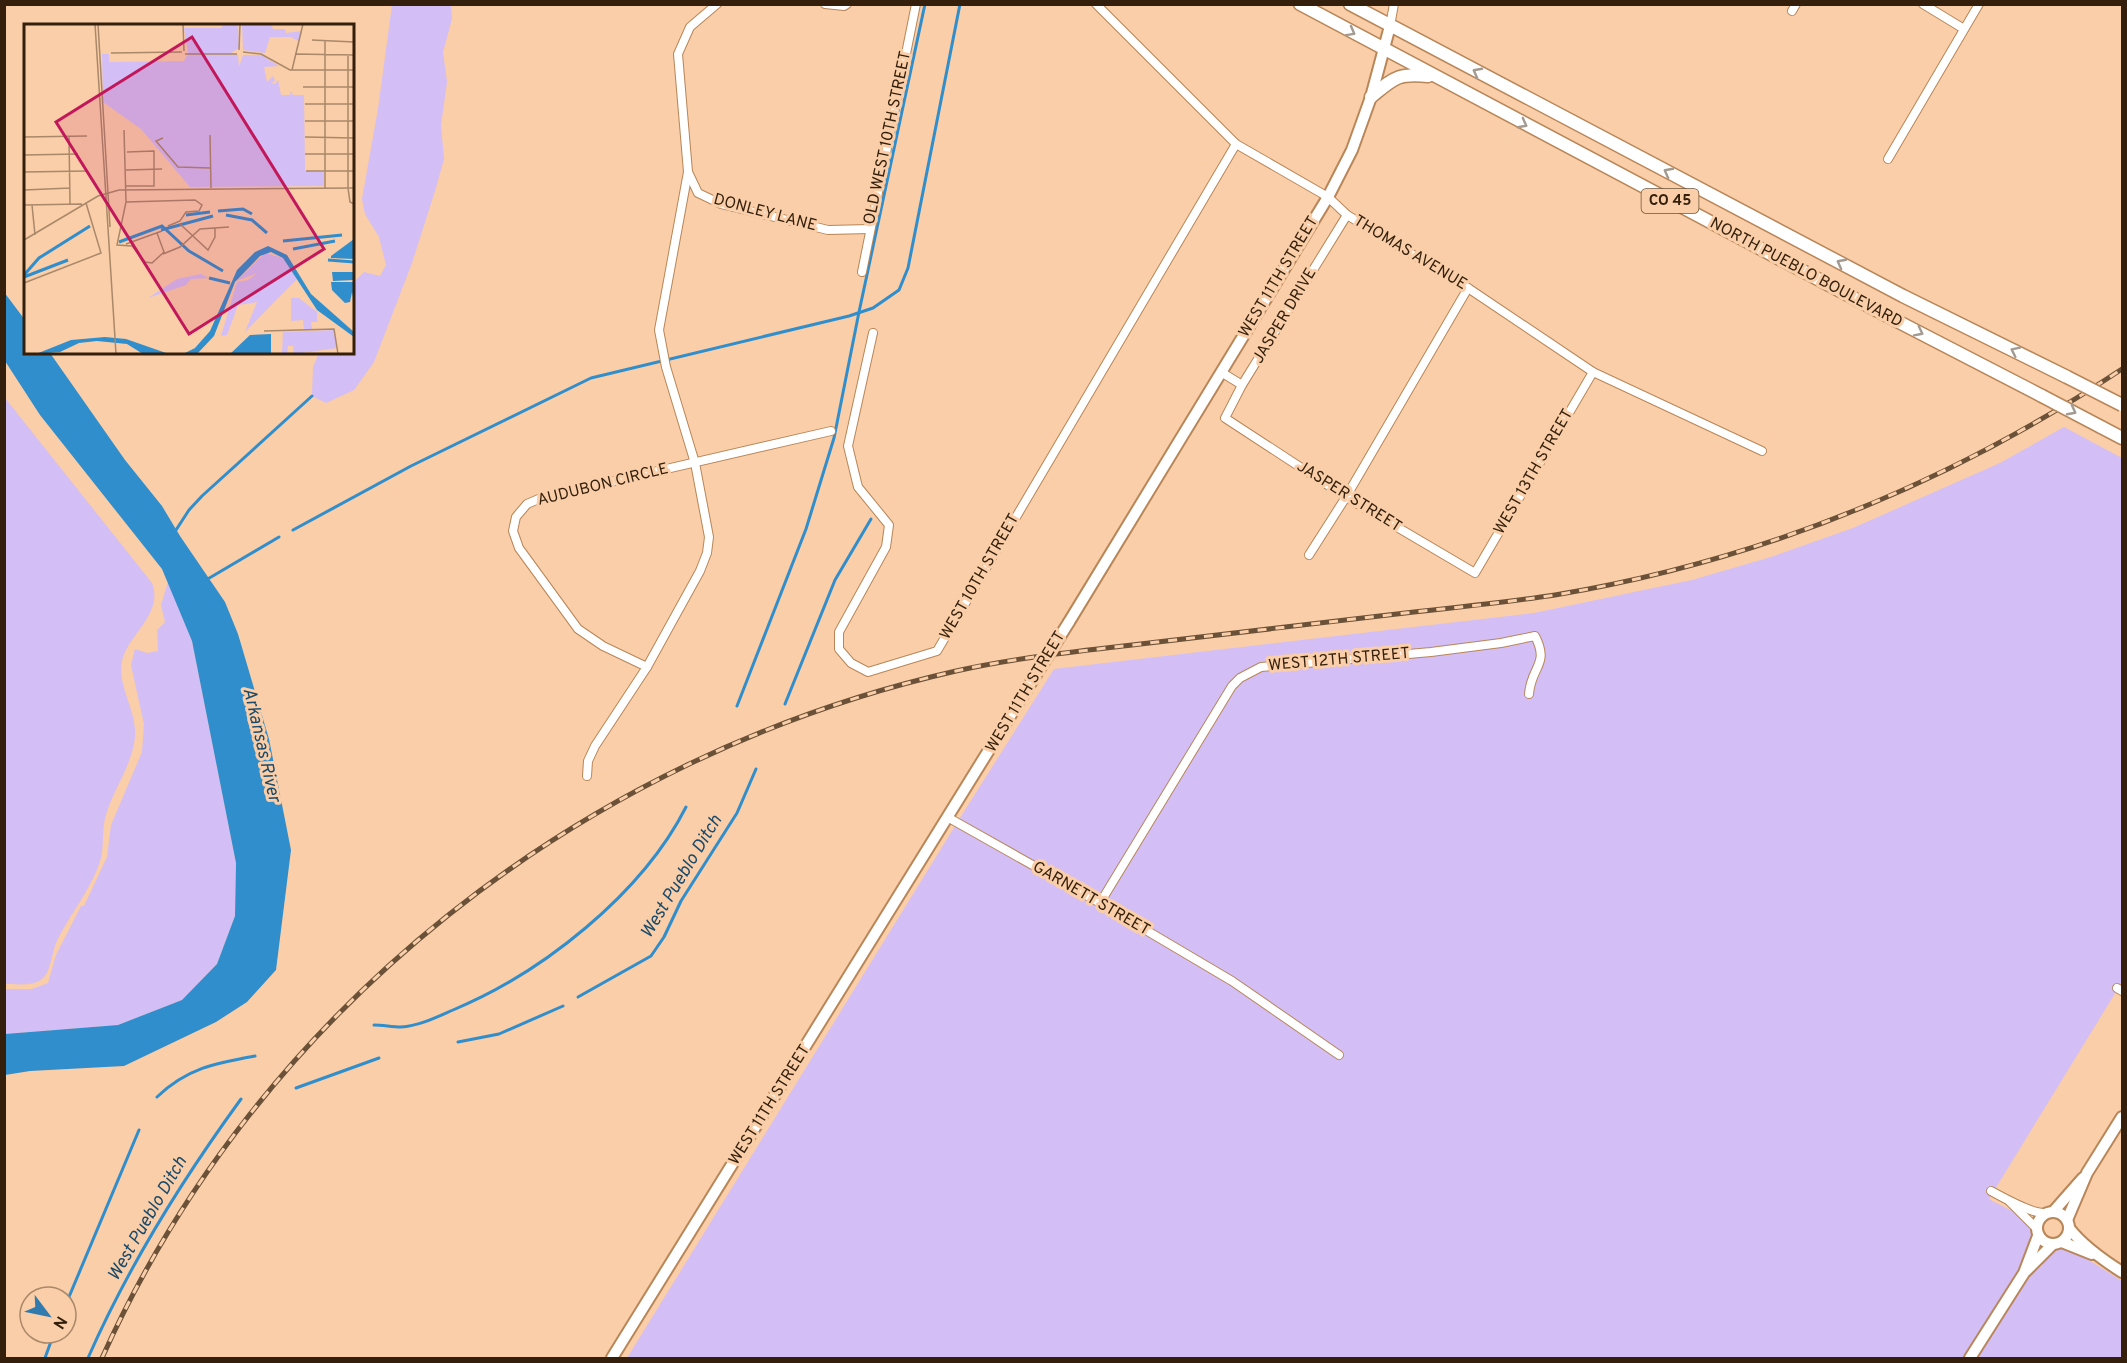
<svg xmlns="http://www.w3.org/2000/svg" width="2127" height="1363" viewBox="0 0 2127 1363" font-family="Overpass,sans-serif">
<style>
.green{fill:#d3bef5}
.water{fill:#318ecc}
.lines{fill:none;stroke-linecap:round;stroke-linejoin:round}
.stream{stroke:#318ecc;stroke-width:3}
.street-casing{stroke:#b88658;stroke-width:10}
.secondary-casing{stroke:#b88658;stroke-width:14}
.primary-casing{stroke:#b88658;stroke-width:15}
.street{stroke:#fff;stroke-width:8}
.secondary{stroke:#fff;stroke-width:10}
.primary{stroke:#fff;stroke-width:12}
.rail-casing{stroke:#6b5138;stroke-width:5}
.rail{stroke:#f9cea8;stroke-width:3;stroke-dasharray:9;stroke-linecap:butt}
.secondary-bridge-casing{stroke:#b88658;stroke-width:14;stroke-linecap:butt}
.primary-bridge-casing{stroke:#b88658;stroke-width:15;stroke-linecap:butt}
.secondary-bridge{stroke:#fff;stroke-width:10}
.primary-bridge{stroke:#fff;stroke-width:12}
.oneway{stroke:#a39a91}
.labels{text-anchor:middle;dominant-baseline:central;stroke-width:6;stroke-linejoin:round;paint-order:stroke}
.shield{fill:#f9cea8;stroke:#6e543a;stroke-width:1.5}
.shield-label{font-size:15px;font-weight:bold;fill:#331f0b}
.street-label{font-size:16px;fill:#331f0b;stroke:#f9cea8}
.water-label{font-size:18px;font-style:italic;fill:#1a4a6b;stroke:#f9cea8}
.inset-river{fill:none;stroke:#318ecc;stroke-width:3}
.inset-road{fill:none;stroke:#aa8869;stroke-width:1.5}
.view{fill:#c2185b;fill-opacity:0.15;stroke:#c2185b;stroke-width:3}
.inset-edge{fill:none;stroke:#331f0b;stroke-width:3}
</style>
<rect width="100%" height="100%" fill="#f9cea8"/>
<g class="green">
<polygon points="392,5 451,5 452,19 443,52 447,82 441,125 444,159 435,191 412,263 374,362 354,390 326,403 312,396 313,367 319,353 352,352 353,283 364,272 380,276 386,265 379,237 365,214 362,199 378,109"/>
<path d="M5,398L152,583C164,614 128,634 122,661C117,687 137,710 135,737C132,766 113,789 105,818C102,831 104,845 101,858C92,889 69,915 56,943C52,953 51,969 44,977C36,987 16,984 4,984Z"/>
<path d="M2064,427L2122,458V982L1989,1199C2004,1208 2041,1220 2034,1243C2032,1248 2025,1254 2023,1259L2041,1267L2047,1254L2056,1248L2076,1252L2122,1281V1358H627L960,818L1054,669L1534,613L1692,580L1771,557L1853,528L2000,463Z"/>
<polygon points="168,582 192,641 236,863 235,916 217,964 182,1000 118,1025 5,1034 5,989 32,989 48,983 56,955 81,906 84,906 107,857 111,825 142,752 144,724 131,665 135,649 147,653 158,651 157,630 165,622 161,605"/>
</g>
<polygon class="water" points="4,292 25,320 26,352 50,353 125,460 162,506 180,536 225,602 238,634 269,739 291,850 276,970 247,1002 216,1022 124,1066 30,1071 5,1075 5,1034 118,1025 182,1000 217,964 235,916 236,863 192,641 162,569 40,415 5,361"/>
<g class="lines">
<g class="stream">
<polyline points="176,530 189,510 202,496 312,396"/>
<polyline points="293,530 411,466 591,378 849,316 873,308 899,290 908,268 960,4"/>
<polyline points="206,580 279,537"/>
<polyline points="785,704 835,580 871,519"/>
<polyline points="737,706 806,529 834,438 859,312 925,4"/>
<polyline points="578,997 651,956 664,937 681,901 737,813 756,769"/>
<path d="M374,1025C383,1025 392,1027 401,1027C419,1026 437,1017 453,1010C542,973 642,894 686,807"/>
<polyline points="458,1042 499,1034 563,1006"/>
<polyline points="296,1088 379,1058"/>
<path d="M157,1097C187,1068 216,1063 255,1056"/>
<polyline points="66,1304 139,1130"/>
<polyline points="45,1358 54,1333"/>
<path d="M88,1358C128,1267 182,1180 241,1099"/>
</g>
<g class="street-casing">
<g id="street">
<polyline points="717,4 690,27 678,54 688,172 698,193 721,204 828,230 870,229"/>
<polyline points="825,4 844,6 847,4"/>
<polyline points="1096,4 1236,144 1328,197 1347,215 1468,288 1593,372 1762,451"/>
<polyline points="1923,4 1964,29"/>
<polyline points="1792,11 1796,4"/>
<polyline points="1390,26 1394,4"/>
<polyline points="1888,159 1979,4"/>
<polyline points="1347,215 1242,385 1225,418 1346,497 1475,573 1593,372"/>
<polyline points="862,272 916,4"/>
<polyline points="873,333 848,446 858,487 889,525 886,547 839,632 839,649 851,663 868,672 937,651 1236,144"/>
<polyline points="1221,372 1242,385"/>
<polyline points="1309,555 1346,497 1468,288"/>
<polyline points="647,667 603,646 578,629 519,548 513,531 516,517 527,504 541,498 831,431"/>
<polyline points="587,776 588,761 595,746 647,667 700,571 707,553 709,537 695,463 666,367 659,330 688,172"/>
<polyline points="949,818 1100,903 1232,981 1339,1055"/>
<path d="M1100,903L1232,686L1240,678L1261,667L1431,652L1501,643L1535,636C1550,665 1531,666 1529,694"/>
<polyline points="2117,988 2122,991"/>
<path d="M1991,1191C2004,1198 2032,1214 2045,1213"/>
<polyline points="2010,1202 2036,1228"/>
</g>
</g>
<g class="secondary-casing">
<g id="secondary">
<polyline points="1069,622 1328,197 1352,150 1371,97 1390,26"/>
<circle cx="2053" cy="1228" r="16"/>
<polyline points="2053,1212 2083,1178"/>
<polyline points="2067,1220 2087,1173 2122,1117"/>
<path d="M2069,1228C2083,1246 2103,1260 2122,1272"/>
<polyline points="2062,1242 2092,1254"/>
<polyline points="2026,1271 2053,1244"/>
<polyline points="612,1358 1020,700"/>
<polyline points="1970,1358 2024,1273 2038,1236"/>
</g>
</g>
<g class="primary-casing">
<g id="primary">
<polyline points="1300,4 1895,320 2042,396"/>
<polyline points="1350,4 1903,296 2067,377"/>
<path d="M1371,97C1394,78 1397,73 1428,76"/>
<polyline points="2101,427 2122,438"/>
</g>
</g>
<use href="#street" class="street"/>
<use href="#secondary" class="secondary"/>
<use href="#primary" class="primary"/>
<g class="rail-casing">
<path id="rail" d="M102,1358C259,1008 585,755 956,671C1014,658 1073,652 1132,645C1226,634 1320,623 1414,612C1461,607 1508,602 1555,595C1759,561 1950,483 2122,369"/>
</g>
<use href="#rail" class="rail"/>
<g class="secondary-bridge-casing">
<polyline id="secondary-bridge" points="1020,700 1069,622"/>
</g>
<g class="primary-bridge-casing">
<g id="primary-bridge">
<polyline points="2067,377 2122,405"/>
<polyline points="2042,396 2101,427"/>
</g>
</g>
<use href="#secondary-bridge" class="secondary-bridge"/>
<use href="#primary-bridge" class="primary-bridge"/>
</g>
<defs><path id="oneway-chevron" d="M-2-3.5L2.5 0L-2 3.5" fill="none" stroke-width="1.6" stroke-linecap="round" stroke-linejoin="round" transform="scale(1.5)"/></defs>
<g class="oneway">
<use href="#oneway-chevron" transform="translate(1351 32) rotate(29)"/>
<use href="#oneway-chevron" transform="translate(1477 72) rotate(-152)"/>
<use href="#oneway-chevron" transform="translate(1523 124) rotate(28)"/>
<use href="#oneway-chevron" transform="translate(1668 172) rotate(-152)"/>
<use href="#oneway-chevron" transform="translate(1841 263) rotate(-152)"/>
<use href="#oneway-chevron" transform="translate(1919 332) rotate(27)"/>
<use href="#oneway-chevron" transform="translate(2015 351) rotate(-154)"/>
<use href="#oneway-chevron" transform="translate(2072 411) rotate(28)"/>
</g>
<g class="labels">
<rect class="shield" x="1641.5" y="189" width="57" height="24" rx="4.5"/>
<g class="shield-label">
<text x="1670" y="201">CO 45</text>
</g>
<g class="street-label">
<text transform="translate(888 138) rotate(-78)">OLD WEST 10TH STREET</text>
<text transform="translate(765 213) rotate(15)">DONLEY LANE</text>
<text transform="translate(1410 253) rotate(31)">THOMAS AVENUE</text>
<text transform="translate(1806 273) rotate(28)">NORTH PUEBLO BOULEVARD</text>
<text transform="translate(1279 277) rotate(-59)">WEST 11TH STREET</text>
<text transform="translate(1285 316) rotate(-59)">JASPER DRIVE</text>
<text transform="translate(1534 472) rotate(-60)">WEST 13TH STREET</text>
<text transform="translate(603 485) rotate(-14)">AUDUBON CIRCLE</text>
<text transform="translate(1349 497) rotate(32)">JASPER STREET</text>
<text transform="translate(980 577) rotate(-60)">WEST 10TH STREET</text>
<text transform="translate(1339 660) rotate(-5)">WEST 12TH STREET</text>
<text transform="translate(1026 692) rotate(-59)">WEST 11TH STREET</text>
<text transform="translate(1091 899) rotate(30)">GARNETT STREET</text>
<text transform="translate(770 1105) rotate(-58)">WEST 11TH STREET</text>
</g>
<g class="water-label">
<text transform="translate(261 745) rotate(77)">Arkansas River</text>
<text transform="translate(682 877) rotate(-59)">West Pueblo Ditch</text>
<text transform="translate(148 1219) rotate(-60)">West Pueblo Ditch</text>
</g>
</g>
<g transform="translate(24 24)">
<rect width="330" height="330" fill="#f9cea8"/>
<path d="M199,0H214L215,24L207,29L214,31L215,43L219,31H237L255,42L240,43L243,58L249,52L251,57L247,59L251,60L254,56L257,71H266L267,67L269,71H280L281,147L300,148V162L166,163L117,105L79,78L78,30H85V38L160,37L164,29L160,4H198ZM218,0H247L249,5H261L262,9L278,7L274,17L267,13H246L241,29L219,26ZM241,229L259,234L273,255L221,308L233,278L214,281L203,311L197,312L213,258L224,256L233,249L212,257ZM177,250L185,254L167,255L162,261L124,274L153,255ZM267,274H275L293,288V298H287L288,306H280L279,296L267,297ZM310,306L313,324L270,330L269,322H264L263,330H258L259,308Z" fill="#d3bef5"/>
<path d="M330,215V235L307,234V232ZM244,222L263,231L287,270L330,308V313L293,286L259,234L247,228L236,232L211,258L190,312L173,330H159L171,324L186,307L213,246L231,228ZM308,248H330V256L309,257ZM307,258H330V279L328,268L326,278L321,279L308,266ZM247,310V330H206L226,311ZM81,313L102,315L145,330H119L103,320L73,317L55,319L36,328L12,330L47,316Z" fill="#318ecc"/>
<path class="inset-river" d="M194,187L219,185L228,190M162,191L186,188M202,191L228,196L243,209M137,206L189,192M259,217L318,211M95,218L138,202L165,227L199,247M269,225L311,217M304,236L330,238M0,251L15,234L66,202M0,253L44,236M185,254L206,259"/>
<path class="inset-road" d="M71,0L92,330M74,0L86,203M159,0L160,27M288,16L330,18M215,26L216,0M219,28L237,30L266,46H330M87,29L158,28M161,30H213M271,30L330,31M324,32V164L326,178L330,180M268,46L279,0M279,63H330M281,80H330M281,97H330M100,106L102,178L93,221L108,222L121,238L128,239L140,228L133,209M186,111L187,164M45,112L46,180M0,113L63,112M281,113L330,114M139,114L132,117L154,143L186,144M281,130H330M0,131L54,130M102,146L138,145M282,147H330M0,148L63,147M102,162H130V127L103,128M301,164V16M0,166L46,164M102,178L171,176L178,181L175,187L162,188L156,197L144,202M0,181L58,180M8,181L11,211M156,200L184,226L191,213V204M0,216L74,172L95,166L330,164M102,220L138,207M139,230L156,223L176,205L205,203M0,259L77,229L62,179M240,307L310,305L314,330"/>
<path class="view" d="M168,13L300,225L165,310L32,98Z"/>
<rect width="330" height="330" class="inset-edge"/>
</g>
<rect width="2127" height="1363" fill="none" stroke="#331f0b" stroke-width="12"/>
<g transform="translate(48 1315) rotate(122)"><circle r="28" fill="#f9cea8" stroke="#aa8869" stroke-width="1.5"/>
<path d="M0-4.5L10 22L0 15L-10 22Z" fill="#307aad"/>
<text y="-9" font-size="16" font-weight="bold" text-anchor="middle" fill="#331f0b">N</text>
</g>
</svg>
